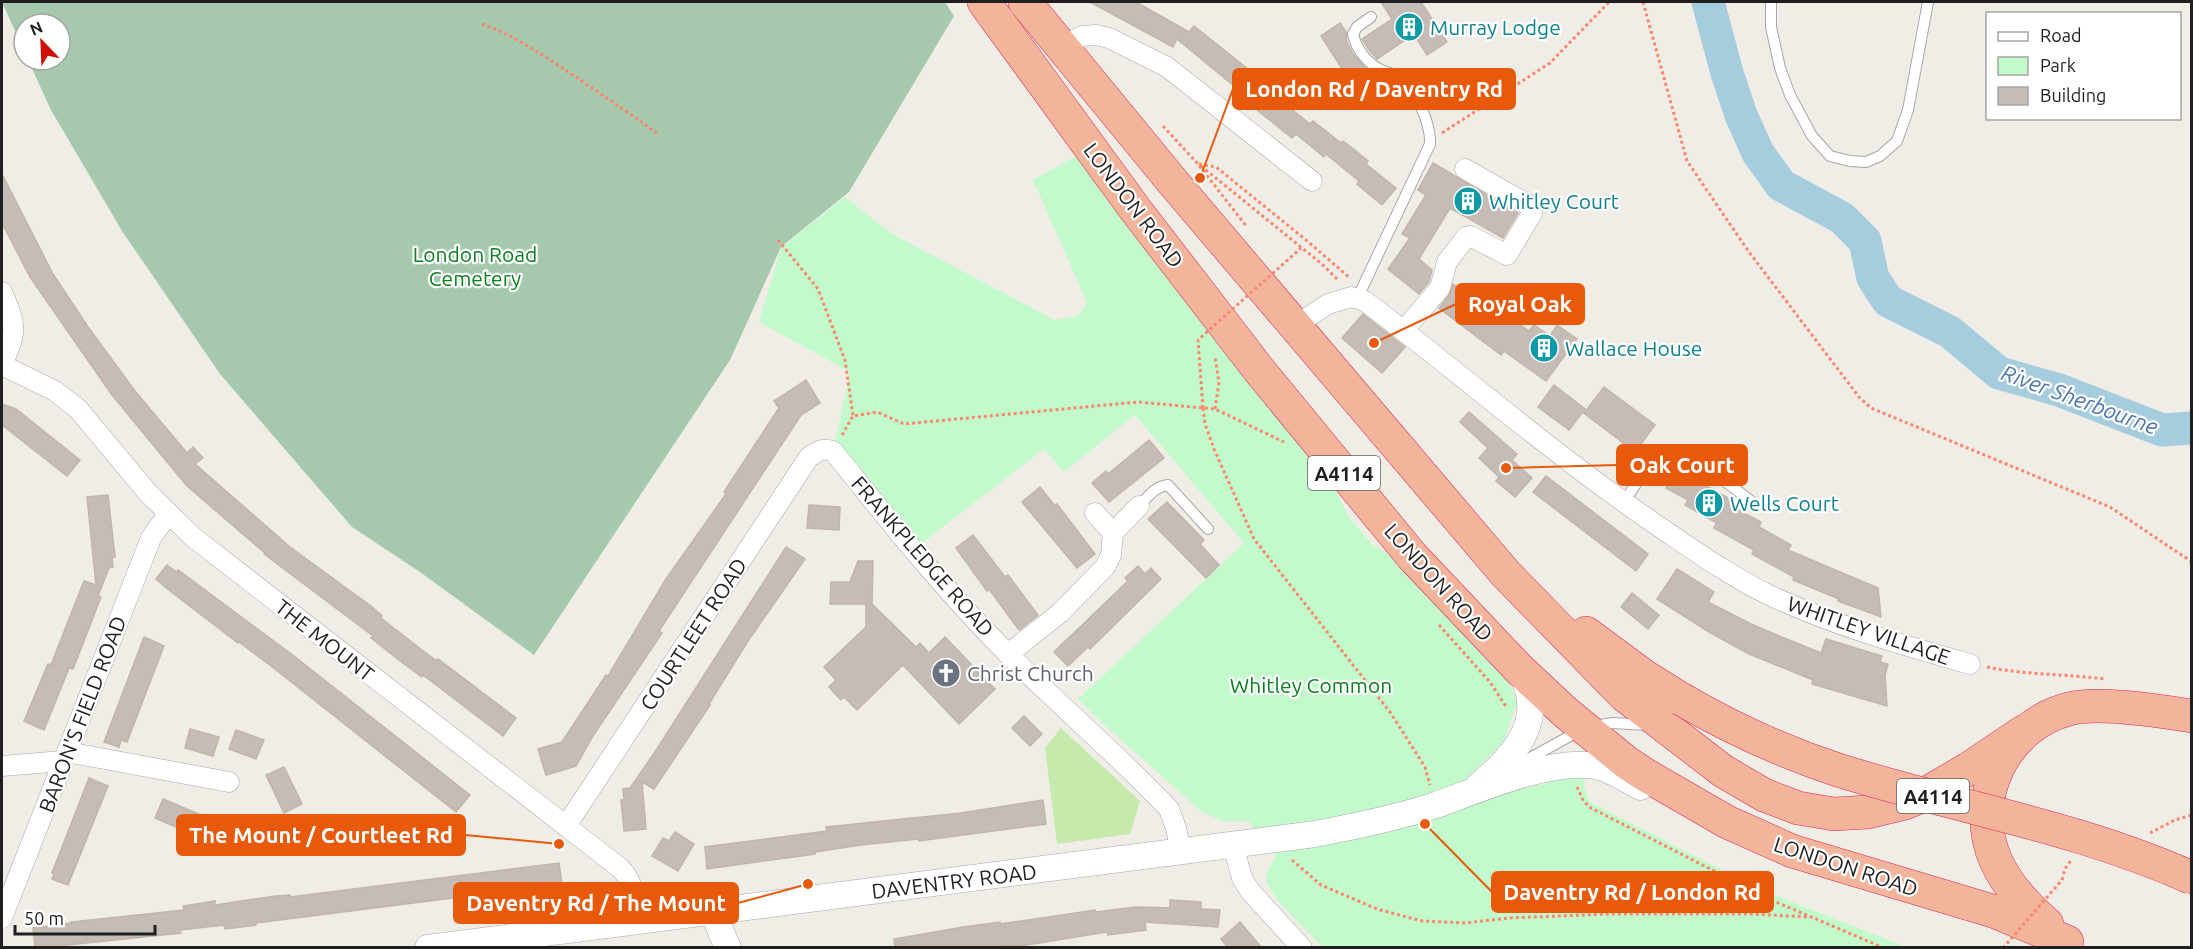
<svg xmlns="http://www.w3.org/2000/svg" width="2193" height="949" viewBox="0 0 2193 949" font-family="Ubuntu,sans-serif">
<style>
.grass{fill:#c5eaab}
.cemetery{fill:#a6c9ae}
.park{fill:#c3facc}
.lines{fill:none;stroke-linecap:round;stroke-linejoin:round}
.river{stroke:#a6cdde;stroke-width:33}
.building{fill:#c5bdb5;stroke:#c2b5a8;stroke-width:1.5}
.service-casing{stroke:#a6a6a6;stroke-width:12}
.minor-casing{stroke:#a6a6a6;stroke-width:21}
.tertiary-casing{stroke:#a6a6a6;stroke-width:27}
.trunk-casing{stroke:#dc2455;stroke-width:34}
.path{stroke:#fb866c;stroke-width:3;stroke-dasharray:3 3;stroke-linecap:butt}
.service{stroke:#fff;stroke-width:10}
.minor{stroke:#fff;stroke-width:20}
.tertiary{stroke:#fff;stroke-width:26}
.trunk{stroke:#f2b49a;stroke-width:33}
.trunk-bridge-casing{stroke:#dc2455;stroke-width:34;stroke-linecap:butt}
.path-bridge{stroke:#fb866c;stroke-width:3;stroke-dasharray:3 3;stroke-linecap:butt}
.trunk-bridge{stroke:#f2b49a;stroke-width:33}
.labels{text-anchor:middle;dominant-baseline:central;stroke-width:4.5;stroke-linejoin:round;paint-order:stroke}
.shield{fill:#fff;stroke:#626262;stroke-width:1.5}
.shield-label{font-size:20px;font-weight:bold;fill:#1f1f1f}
.culture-label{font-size:21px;fill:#0d838f;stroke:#fff;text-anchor:start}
.street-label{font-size:21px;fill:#1f1f1f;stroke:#fff}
.park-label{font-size:21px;fill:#0b801e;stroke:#fff}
.worship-label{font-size:21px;fill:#5b616d;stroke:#fff;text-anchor:start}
.water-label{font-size:22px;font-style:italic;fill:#4a75b0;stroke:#fff}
.leader{fill:none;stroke:#e8590c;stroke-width:2}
.callout-dot{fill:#e8590c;stroke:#fff;stroke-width:2}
.callout{fill:#e8590c;stroke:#e8590c;stroke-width:2}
.callout-label{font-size:22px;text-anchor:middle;font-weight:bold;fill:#fff}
</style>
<rect width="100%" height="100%" fill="#f0ede6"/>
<polygon class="grass" points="1061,728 1140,801 1130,834 1057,844 1045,748"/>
<polygon class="cemetery" points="2,2 945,2 954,16 849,192 781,247 730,360 534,655 420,572 352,527 220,374 122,231 51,110 28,60 60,60 60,24 24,24 24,51"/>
<path class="park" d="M1076,156L1251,382L1327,472L1348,516L1372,544L1407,566L1509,682L1517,702L1504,741L1467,778L1481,799L1588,773L1583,784L1590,802L1757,888L1906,947H1323C1310,934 1271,898 1267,882C1264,873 1272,864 1276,856L1248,821H1222L1201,811L1101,722L1078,699L1244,543L1135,415L1064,472L1044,449L913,550L833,451L850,372L759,322L781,248L845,197L892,234L1055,320L1078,316L1087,303L1033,180Z"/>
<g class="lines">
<polyline class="river" points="1708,2 1727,73 1741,115 1758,153 1781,185 1842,218 1865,241 1873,278 1888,301 1950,332 1999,373 2059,390 2162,430 2192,428"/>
</g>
<g class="building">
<polygon points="1090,2 1136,2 1189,32 1194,26 1249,70 1247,73 1310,124 1313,121 1341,143 1343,141 1356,151 1368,161 1366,164 1396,188 1382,205 1357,184 1359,181 1326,154 1324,157 1296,134 1292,138 1262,114 1238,94 1240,91 1177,39 1173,47"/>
<polygon points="1381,2 1421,2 1447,42 1427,55 1414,34 1377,59 1369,50 1362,39 1392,19"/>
<polygon points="1340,23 1346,32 1347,42 1353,54 1367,70 1350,81 1321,36"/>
<polygon points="1433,163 1518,213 1503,238 1450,208 1419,259 1432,270 1429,282 1419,294 1388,269 1410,238 1402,234 1426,195 1418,190"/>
<polygon points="2,174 53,274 88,327 135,391 187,453 193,447 203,458 195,464 290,547 371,606 382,616 381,618 422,650 437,661 438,659 516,718 503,736 423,675 422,677 404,664 371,638 373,636 264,554 265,553 187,486 112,395 30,277 2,223"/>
<polygon points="1453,284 1494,316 1499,310 1529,331 1534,325 1550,336 1557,325 1577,339 1546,381 1504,351 1501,355 1439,308 1449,295"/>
<polygon points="1363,314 1405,347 1382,373 1342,338"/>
<polygon points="806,380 820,403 801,415 659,631 662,633 593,736 576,766 546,775 538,749 562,742 606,675 608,676 666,579 726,494 724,492 779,408 774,401"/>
<polygon points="1554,385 1585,409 1569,430 1538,407"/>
<polygon points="1604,387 1655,425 1635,452 1584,413"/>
<polygon points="2,404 16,409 80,460 67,476 2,425"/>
<polygon points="1469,412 1517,454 1512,460 1532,478 1515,497 1496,481 1499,477 1479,458 1488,448 1460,422"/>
<polygon points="1149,440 1164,458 1109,502 1092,483 1106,471 1108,474"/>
<polygon points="1668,461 1676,462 1702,476 1699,482 1732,500 1729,505 1761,522 1759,527 1791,545 1788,550 1878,588 1881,617 1838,601 1839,599 1793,580 1794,577 1752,554 1754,550 1714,528 1717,523 1685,505 1688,500 1666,488 1672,477 1656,469"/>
<polygon points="1546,476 1648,554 1636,571 1533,492"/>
<polygon points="1040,487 1055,506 1057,504 1095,554 1077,568 1022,502"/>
<polygon points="108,495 115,557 112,557 113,567 109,568 98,596 101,597 73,669 69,668 44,730 24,721 48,664 51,665 84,581 96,585 87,497"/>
<polygon points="1167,502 1204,540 1200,544 1219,565 1206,578 1148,519"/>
<polygon points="809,505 840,507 839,530 807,528"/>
<polygon points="973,535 1005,577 1008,575 1038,615 1019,630 989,589 987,591 956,548"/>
<polygon points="786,547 805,559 748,641 709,704 710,705 654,789 642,782 646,829 624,831 621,800 624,800 623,789 630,788 655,752"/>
<polygon points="858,561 873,561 872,604 916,647 920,643 929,653 945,637 995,689 959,724 903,665 857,710 844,697 841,700 829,687 836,680 824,667 866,627 866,604 830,604 831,582 850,582"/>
<polygon points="167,565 177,572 178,570 294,656 470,795 456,812 271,666 239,642 238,643 165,587 156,579"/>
<polygon points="1138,566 1145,574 1151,568 1161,579 1090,649 1088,647 1068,666 1054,652 1128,581 1125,578"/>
<polygon points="1677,569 1714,592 1708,602 1751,624 1784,638 1821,653 1826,639 1882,656 1880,662 1888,664 1885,675 1887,706 1812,684 1813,680 1749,654 1709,632 1657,599"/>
<polygon points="1632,593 1659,615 1648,629 1621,607"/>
<polygon points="144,637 164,646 127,742 121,740 119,747 104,742"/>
<polygon points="1024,716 1042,734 1030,746 1012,728"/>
<polygon points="190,729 219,737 213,756 185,748"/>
<polygon points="236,730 264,740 256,759 229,749"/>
<polygon points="284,767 302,804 284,813 266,775"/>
<polygon points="89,778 108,786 68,885 52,879 54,874 52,873"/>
<polygon points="163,799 234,829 226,847 207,838 203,848 187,841 190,833 155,818"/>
<polygon points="1043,800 1046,824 919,841 918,839 861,845 815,852 815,854 707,869 705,847 827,831 826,827 961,813"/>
<polygon points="274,815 284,833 249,851 240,833"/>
<polygon points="675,832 694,844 678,871 652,856 663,838 669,841"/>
<polygon points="559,863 562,884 256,923 256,925 241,927 225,929 224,925 180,930 181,933 67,945 67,948 35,948 33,928 72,923 71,922 184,910 183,906 215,901 215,905 275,896 290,895 290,897"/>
<polygon points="1170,900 1201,902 1201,909 1220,910 1218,927 1145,922 1146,930 1108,935 1107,932 1015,947 1015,945 991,948 895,948 894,939 963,927 1000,922 1000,924 1095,910 1095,912 1137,907 1170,908"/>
<polygon points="1240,922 1262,948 1228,948 1221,939"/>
</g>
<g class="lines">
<g class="service-casing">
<g id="service">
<polyline points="1771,2 1771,27 1780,68 1790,95 1812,136 1830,156 1850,161 1866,162 1880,156 1897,141 1908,110 1928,2"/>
<path d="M1357,299L1430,144C1431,124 1415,87 1399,77C1394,73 1387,73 1381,70C1367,63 1356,49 1353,34L1357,27L1371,17"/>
<path d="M1623,503C1634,488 1644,469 1658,457C1678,440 1733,488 1751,501"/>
<path d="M1139,506C1147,498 1155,486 1168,485L1208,529"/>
<polyline points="1594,726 1613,723 1647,725"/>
<polyline points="1514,767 1579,731"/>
</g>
</g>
<g class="minor-casing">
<g id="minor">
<polyline points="1061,48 1082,36 1096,35 1109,38 1167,67 1312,181"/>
<path d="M2,292C17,327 17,331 2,365"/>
<path d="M1296,325L1328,304L1351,297L1365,301C1465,377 1560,460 1664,530C1698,553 1732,577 1769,595C1833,625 1902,645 1970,664"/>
<polyline points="1404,330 1440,288 1447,262 1466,237 1470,236 1507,255 1532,213 1531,207 1527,204 1465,169"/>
<path d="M2,365L55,391L78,409L148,493L193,537L620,868C635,883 635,900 637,920"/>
<polyline points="1113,533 1139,506"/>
<polyline points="1008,654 1060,613 1105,567 1111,555 1113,533 1095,513"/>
<polyline points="67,752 229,782"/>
<polyline points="2,766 63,761"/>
<path d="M566,826L809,457C818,451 823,448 833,451C889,521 945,591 1008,654C1061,707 1118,755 1169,809L1176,828L1181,852"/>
<polyline points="1233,845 1242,878 1250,891 1302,948"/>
<polyline points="2,918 151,538 168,514"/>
</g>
</g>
<g class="tertiary-casing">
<g id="tertiary">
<path d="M1479,785C1515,756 1548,718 1520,671"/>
<polyline points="715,912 719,927 728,948"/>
<path d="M428,948L1315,834C1356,826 1396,818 1436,805C1478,790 1551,758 1595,766C1611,769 1626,779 1640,787"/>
</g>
</g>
<g class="trunk-casing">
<g id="trunk">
<polyline points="984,2 1135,209 1259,370 1412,556 1519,669 1565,712 1626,762 1644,774 1727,822 1792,851 1996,912 2067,942"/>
<polyline points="1025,2 1172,181 1505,573 1624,695 1723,771 1764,795 1798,808 1834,814 1868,812 1905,803 1922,796 1968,769 2023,732"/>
<polyline points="1586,633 1644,676 1681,699"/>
<path d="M2047,924C2026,906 2008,887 1996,861C1969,800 2003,726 2069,709C2097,701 2161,711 2192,716"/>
</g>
</g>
<g class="path">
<polyline points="1643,2 1687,161 1749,252 1859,397 1871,408 2110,507 2192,562"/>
<path d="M482,24C517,36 548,59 579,79C606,98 633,115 659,135"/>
<polyline points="1163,126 1197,163 1247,227"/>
<polyline points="1442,133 1550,63 1609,2"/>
<polyline points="1199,164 1216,167 1306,240 1350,278"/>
<polyline points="1201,166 1323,265 1339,281"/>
<polyline points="778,240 818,289 845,360 853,416"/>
<polyline points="1203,408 1205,424 1214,449 1254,539 1390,712 1425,767 1430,785"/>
<polyline points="1215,409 1219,382 1215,357"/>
<polyline points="842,435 853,416 877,412 904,424 1138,402 1215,409 1284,442"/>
<polyline points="1439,625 1490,682 1507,708"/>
<path d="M1987,667C2026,675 2066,674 2106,679"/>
<polyline points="1577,787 1583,800 1589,807 1769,899 1884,948"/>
<polyline points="2150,833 2175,820 2192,815"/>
<polyline points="1292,860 1321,885 1377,909 1422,921 1465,923 1509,918 1608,914 1750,914 1809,917"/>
<polyline points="2062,880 2065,869 2071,860"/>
</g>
<use href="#service" class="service"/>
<use href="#minor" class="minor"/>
<use href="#tertiary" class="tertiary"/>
<use href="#trunk" class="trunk"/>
<g class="trunk-bridge-casing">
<path id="trunk-bridge" d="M1681,699C1731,728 1783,752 1838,770C1956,807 2078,827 2192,878"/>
</g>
<g class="path-bridge">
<polyline points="1203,408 1198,340 1301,248"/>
<polyline points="2003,948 2062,880"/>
</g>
<use href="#trunk-bridge" class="trunk-bridge"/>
</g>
<defs>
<g id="building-disc" transform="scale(1.5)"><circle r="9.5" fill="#0f9aa8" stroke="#fff"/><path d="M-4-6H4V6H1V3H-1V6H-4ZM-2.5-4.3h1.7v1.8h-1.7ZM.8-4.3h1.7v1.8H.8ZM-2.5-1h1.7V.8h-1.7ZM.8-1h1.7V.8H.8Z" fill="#fff"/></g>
<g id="church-disc" transform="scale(1.5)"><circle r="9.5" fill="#6b7280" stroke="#fff"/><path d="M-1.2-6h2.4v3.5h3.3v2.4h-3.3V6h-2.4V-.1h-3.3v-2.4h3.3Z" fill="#fff"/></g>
</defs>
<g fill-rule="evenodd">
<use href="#building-disc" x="1409" y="27"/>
<use href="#building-disc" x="1468" y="201"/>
<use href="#building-disc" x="1544" y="348"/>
<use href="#building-disc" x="1709" y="503"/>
<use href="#church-disc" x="946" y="673"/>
</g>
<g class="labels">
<g class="shield">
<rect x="1308" y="456" width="72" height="34" rx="4.5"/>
<rect x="1897" y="779" width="72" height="34" rx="4.5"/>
</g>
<g class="shield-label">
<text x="1344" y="473">A4114</text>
<text x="1933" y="796">A4114</text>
</g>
<g class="culture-label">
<text x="1430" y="27">Murray Lodge</text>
<text x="1489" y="201">Whitley Court</text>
<text x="1565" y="348">Wallace House</text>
<text x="1730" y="503">Wells Court</text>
</g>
<g class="street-label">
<text transform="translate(1134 205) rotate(53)">LONDON ROAD</text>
<text transform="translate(923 556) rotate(49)">FRANKPLEDGE ROAD</text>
<text transform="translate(1439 582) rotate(48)">LONDON ROAD</text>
<text transform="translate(1869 630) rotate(19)">WHITLEY VILLAGE</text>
<text transform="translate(693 634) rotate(-57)">COURTLEET ROAD</text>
<text transform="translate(325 640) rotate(38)">THE MOUNT</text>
<text transform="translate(82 714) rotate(-69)">BARON'S FIELD ROAD</text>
<text transform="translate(1846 866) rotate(18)">LONDON ROAD</text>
<text transform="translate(954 881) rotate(-7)">DAVENTRY ROAD</text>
</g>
<g class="park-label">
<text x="475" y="254">London Road<tspan x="475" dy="24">Cemetery</tspan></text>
<text x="1311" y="685">Whitley Common</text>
</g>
<g class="worship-label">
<text x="967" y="673">Christ Church</text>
</g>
<g class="water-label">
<text transform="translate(2080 399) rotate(20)">River Sherbourne</text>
</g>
</g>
<path class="leader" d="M1200 178L1233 89M1374 343L1456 304M1506 468L1617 465M559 844L465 835M1425 824L1492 892M808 884L738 903"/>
<g class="callout-dot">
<circle cx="1200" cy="178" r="6"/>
<circle cx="1374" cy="343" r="6"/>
<circle cx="1506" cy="468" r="6"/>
<circle cx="559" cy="844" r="6"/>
<circle cx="1425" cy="824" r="6"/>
<circle cx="808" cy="884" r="6"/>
</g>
<g class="callout">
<rect x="1233" y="69" width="282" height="40" rx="6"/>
<rect x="1456" y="284" width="128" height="40" rx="6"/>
<rect x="1617" y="445" width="130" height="40" rx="6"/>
<rect x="177" y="815" width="288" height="40" rx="6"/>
<rect x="1492" y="872" width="281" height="40" rx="6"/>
<rect x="454" y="883" width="284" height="40" rx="6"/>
</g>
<g class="callout-label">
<text x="1374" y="97">London Rd / Daventry Rd</text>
<text x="1520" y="312">Royal Oak</text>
<text x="1682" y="473">Oak Court</text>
<text x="321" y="843">The Mount / Courtleet Rd</text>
<text x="1632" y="900">Daventry Rd / London Rd</text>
<text x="596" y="911">Daventry Rd / The Mount</text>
</g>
<rect width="2193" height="949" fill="none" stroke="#1f1f1f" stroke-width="6"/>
<rect x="1986" y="12" width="195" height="108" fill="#ffffff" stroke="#a5a5a5" stroke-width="1.5"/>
<rect x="1998" y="32" width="30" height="9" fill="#ffffff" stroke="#a5a5a5" stroke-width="1.5"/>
<text x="2040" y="42" font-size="18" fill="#1f1f1f">Road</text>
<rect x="1998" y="57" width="30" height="18" fill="#c3facc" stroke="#a5a5a5" stroke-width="1.5"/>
<text x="2040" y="72" font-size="18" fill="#1f1f1f">Park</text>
<rect x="1998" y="87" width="30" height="18" fill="#c5bdb5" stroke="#a5a5a5" stroke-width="1.5"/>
<text x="2040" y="102" font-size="18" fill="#1f1f1f">Building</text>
<g transform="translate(42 42) rotate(337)"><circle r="28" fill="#ffffff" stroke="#a5a5a5" stroke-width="1.5"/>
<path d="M0-4.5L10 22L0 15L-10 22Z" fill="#cf1000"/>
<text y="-9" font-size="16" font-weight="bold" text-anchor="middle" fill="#1f1f1f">N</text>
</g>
<path d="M15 925v9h140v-9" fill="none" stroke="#1f1f1f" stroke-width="3"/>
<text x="24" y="925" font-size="18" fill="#1f1f1f" stroke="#ffffff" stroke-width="4.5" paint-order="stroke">50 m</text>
</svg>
